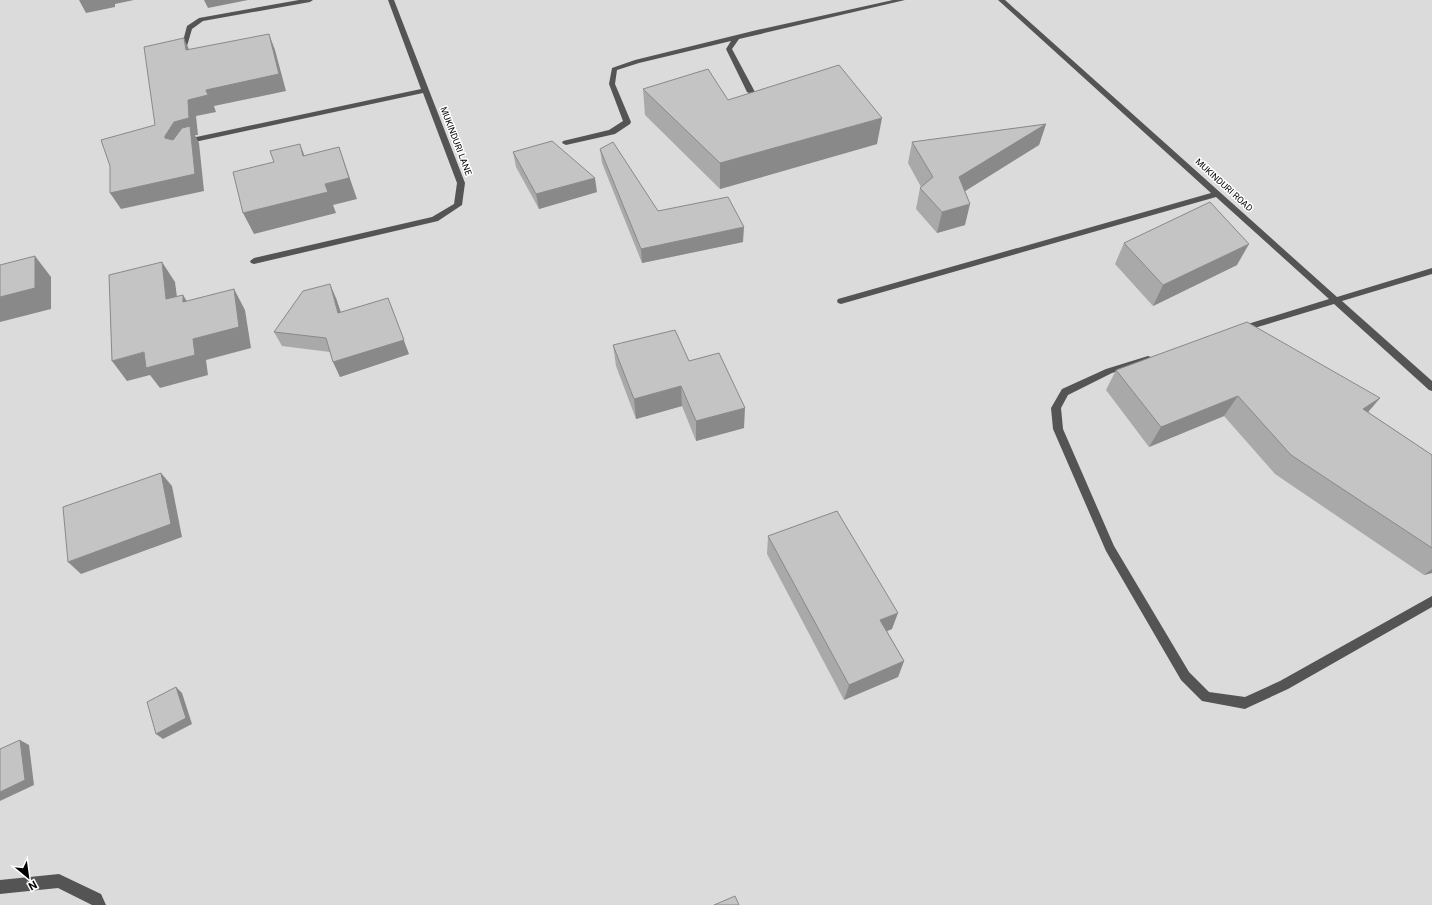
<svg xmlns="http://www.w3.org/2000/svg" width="1432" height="905" viewBox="0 0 1432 905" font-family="Roboto,sans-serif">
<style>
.green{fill:#dbdbdb}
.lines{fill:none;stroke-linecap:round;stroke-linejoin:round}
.minor{fill:#545454;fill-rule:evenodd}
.wall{fill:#a9a9a9}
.shaded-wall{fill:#898989}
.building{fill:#c4c4c4;stroke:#898989}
.labels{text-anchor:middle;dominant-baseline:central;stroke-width:3;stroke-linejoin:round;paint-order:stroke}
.far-street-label{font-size:9px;fill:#000;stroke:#fff}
</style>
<rect width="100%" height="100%" fill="#fff"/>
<rect class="green" x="0" y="0" width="1432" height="905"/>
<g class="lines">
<g class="minor">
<polygon points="299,0 313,0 310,2 203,21 192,29 187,46 182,45 187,26 199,18"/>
<polygon points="388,0 394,0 465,183 462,205 438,221 254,264 251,263 250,261 254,258 432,217 454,204 457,183 423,93 190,143 185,146 181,144 184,139 187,139 421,89"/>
<polygon points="893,0 905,0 739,39 732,49 755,92 753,93 749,93 747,92 726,49 731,41 639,63 617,70 615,84 631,122 630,124 615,134 566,145 562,143 563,141 609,130 623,121 609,84 612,68 635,60 757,30"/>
<polygon points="998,0 1005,0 1337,297 1432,268 1432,274 1342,301 1432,381 1432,391 1429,390 1334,304 1241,332 1238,331 1237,329 1238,327 1329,299 1216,197 841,304 838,303 837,301 838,299 1211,193"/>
<polygon points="1148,356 1151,357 1153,359 1151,361 1112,373 1068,395 1061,408 1063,429 1114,546 1189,672 1209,692 1245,697 1280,681 1432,596 1432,607 1288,689 1249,707 1245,709 1202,701 1181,680 1106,551 1053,429 1051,408 1062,389 1106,369"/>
<polygon points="59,874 101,894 106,905 92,905 58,888 0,894 0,880"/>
</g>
</g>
<g class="wall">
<polygon points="643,89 728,100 877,144 720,189 645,115"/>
<polygon points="1046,124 1039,145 965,191 965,225 937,233 916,209 920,188 921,187 908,163 912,142"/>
<polygon points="600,149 658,211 743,242 642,263 602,163"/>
<polygon points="513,152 597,192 539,209 516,167"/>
<polygon points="1124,243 1237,265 1153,306 1115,264"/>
<polygon points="336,298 341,312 409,354 340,377 330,352 282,346 274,332"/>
<polygon points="613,345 689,361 744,428 696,441 682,406 636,419 616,366"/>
<polygon points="1116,370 1380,398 1368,412 1432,455 1432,573 1424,575 1275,474 1224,416 1149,447 1106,390"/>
<polygon points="768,536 892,629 887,631 904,661 898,677 844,700 767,554"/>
</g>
<g class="shaded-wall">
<polygon points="79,0 134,0 115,4 115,7 86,13"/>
<polygon points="204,0 248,0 208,8"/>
<polygon points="269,34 275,50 286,91 214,106 216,112 196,116 198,135 195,135 199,143 204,191 121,209 110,193 165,138 165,136 188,100 206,90"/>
<polygon points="184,38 191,54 186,50"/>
<polygon points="882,118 877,144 720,189 720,163"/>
<polygon points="1046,124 1039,145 954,198 959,177"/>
<polygon points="300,144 308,165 303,156"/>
<polygon points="339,147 357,199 333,205 336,213 254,234 243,213 325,184"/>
<polygon points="595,178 597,192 539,209 536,194"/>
<polygon points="970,204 965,225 937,233 942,212"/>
<polygon points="744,227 743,242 642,263 641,249"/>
<polygon points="1249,244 1237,265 1153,306 1163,285"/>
<polygon points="35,256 51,277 51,309 0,322 0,297"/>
<polygon points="162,262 175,282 180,320 166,299"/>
<polygon points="330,284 336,298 345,327 338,313"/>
<polygon points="234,289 245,310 251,348 206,360 208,375 160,388 150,375 127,381 112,361 193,339"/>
<polygon points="183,295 196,316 183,302"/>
<polygon points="388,298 409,354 340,377 333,362"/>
<polygon points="681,386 682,406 636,419 634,399"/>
<polygon points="1238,396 1224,416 1149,447 1161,427"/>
<polygon points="1380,398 1363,418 1363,409"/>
<polygon points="745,408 744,428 696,441 696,421"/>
<polygon points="161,473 172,486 182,537 81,574 68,562"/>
<polygon points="1432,569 1432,573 1424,575"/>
<polygon points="898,613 892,629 875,636 880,620"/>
<polygon points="904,661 898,677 844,700 849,685"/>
<polygon points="176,687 182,693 192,724 163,739 156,734"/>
<polygon points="20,740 29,745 34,785 0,801 0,792"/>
</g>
<g class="building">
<polygon points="269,34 279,74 206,90 208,95 188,100 189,118 174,122 165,136 165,138 173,140 182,128 190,126 195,174 110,193 110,166 101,140 155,125 144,47 184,38 186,50"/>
<polygon points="839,65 882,118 720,163 643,89 708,69 728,100"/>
<polygon points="1046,124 959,177 970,204 942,212 920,188 933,177 912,142"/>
<polygon points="552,141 595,178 536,194 513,152"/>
<polygon points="613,142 658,211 728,197 744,227 641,249 600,149"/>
<polygon points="300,144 303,156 339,147 349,178 325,184 328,192 243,213 233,172 274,162 270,151"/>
<polygon points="1210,202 1249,244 1163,285 1124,243"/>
<polygon points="35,256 35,288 0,297 0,265"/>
<polygon points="162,262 166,299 183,295 183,302 234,289 239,327 193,339 195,355 146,368 144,352 112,361 109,275"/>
<polygon points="330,284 338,313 388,298 404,340 333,362 326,338 274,332 303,291"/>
<polygon points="1247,322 1380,398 1363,409 1432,455 1432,548 1291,455 1238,396 1161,427 1116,370"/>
<polygon points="675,330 689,361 719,353 745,408 696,421 681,386 634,399 613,345"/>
<polygon points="161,473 171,524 68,562 63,507"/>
<polygon points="837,511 898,613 880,620 904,661 849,685 768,536"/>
<polygon points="176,687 186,718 156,734 147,702"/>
<polygon points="20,740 25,780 0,792 0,749"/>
<polygon points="735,896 739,905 714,905"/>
</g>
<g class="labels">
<g class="far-street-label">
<text transform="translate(456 141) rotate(69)">MUKINDURI LANE</text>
<text transform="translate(1224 185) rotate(42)">MUKINDURI ROAD</text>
</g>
</g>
<g transform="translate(28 877) rotate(151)" stroke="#ffffff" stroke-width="3" paint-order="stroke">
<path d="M0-3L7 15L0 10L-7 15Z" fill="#000000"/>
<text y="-6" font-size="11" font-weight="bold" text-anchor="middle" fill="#000000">N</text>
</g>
</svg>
